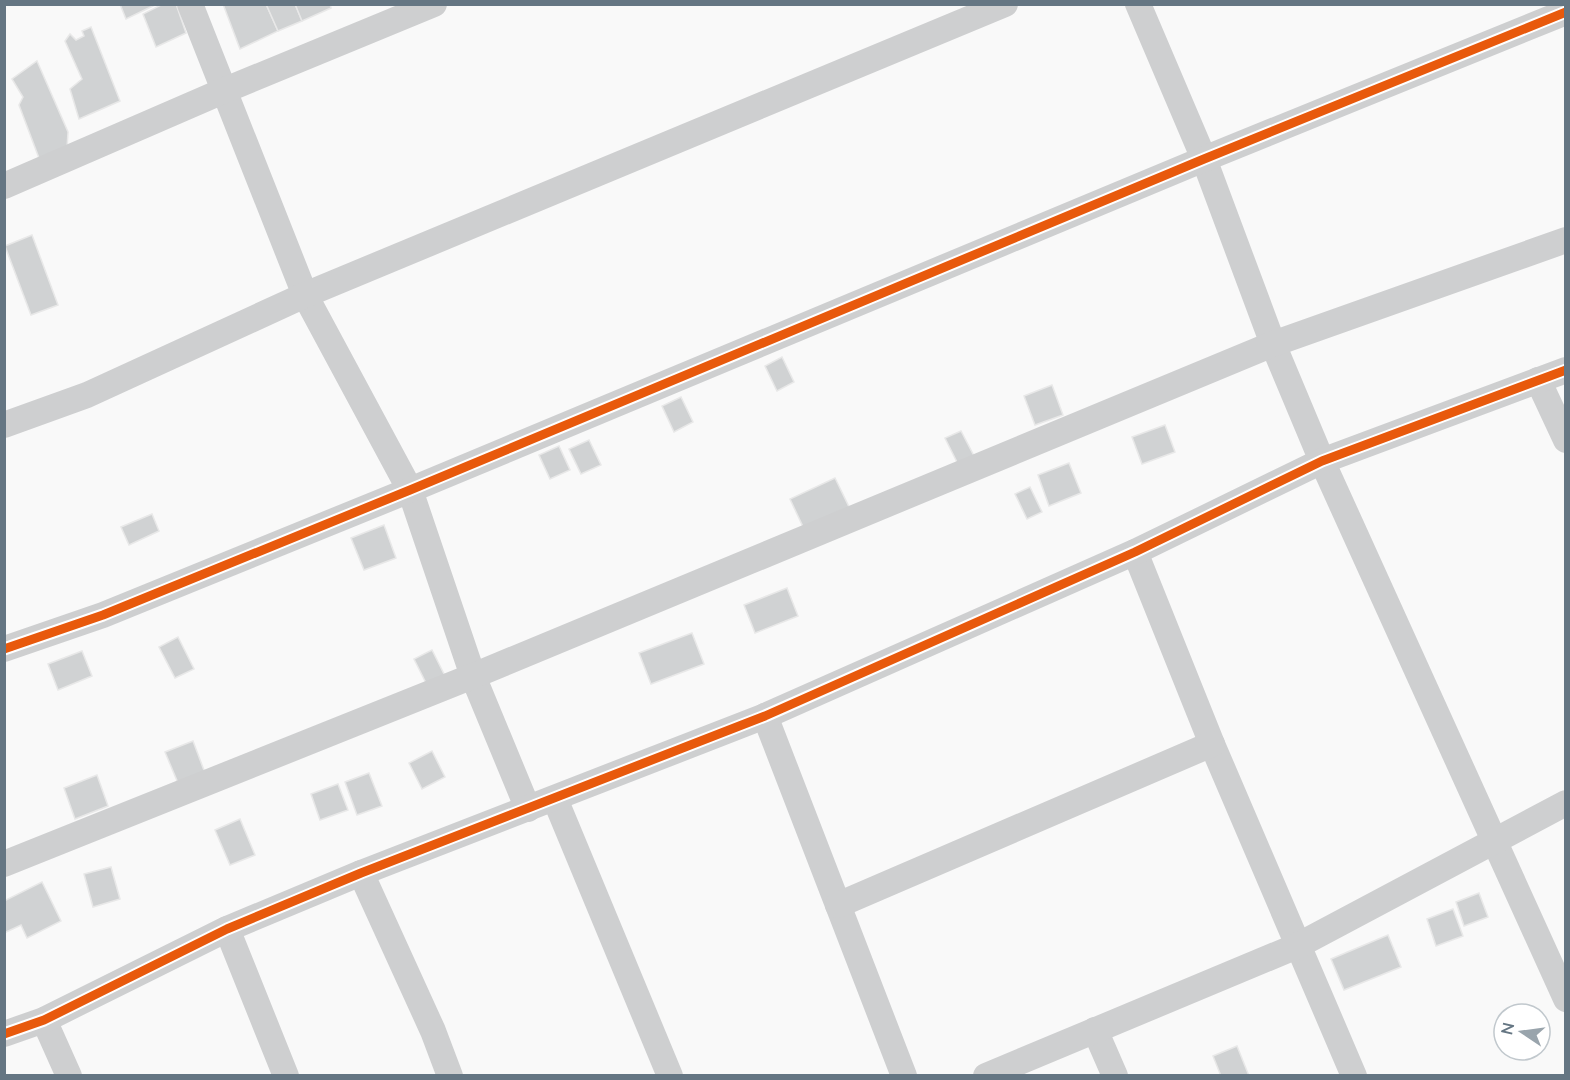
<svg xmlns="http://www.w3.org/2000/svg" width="1570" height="1080" viewBox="0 0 1570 1080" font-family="Mulish,sans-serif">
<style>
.building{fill:#d0d2d3;stroke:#e8e8e8;stroke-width:1.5}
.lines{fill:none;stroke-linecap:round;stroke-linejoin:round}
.minor{stroke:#cecfd0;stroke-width:26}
.cycleway-casing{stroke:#fff;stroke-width:13}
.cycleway{stroke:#e8590c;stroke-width:9}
</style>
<rect width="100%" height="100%" fill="#f9f9f9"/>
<g class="building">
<polygon points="120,4 157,4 126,19"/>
<polygon points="163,4 176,4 186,33 156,47 143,14"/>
<polygon points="223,4 266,4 278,31 240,49"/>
<polygon points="266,4 295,4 302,21 278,31"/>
<polygon points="295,4 330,4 331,8 302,21"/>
<polygon points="91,27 120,101 79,119 70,89 82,79 65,41 70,34 76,40 84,36 82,31"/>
<polygon points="37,61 68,132 67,149 39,158 19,105 23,97 12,79"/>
<polygon points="32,235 58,305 31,315 5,246"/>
<polygon points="782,357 794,382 777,391 765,366"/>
<polygon points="1052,385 1063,415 1035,425 1024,396"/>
<polygon points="681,397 693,422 674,432 662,406"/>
<polygon points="1165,425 1175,452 1142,464 1132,437"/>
<polygon points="961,431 974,456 958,464 945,438"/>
<polygon points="589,440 601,465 581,474 569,449"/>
<polygon points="559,446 570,470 550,479 539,455"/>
<polygon points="1069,463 1081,493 1049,506 1038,475"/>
<polygon points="835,478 850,509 805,531 790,499"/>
<polygon points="1030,487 1042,512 1027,519 1015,494"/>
<polygon points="152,514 159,531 129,545 121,527"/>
<polygon points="384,525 396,558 364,570 351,538"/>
<polygon points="787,588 798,616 755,633 744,605"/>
<polygon points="692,633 704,664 651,684 639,653"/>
<polygon points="178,637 194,669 175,678 159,647"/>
<polygon points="432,650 445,676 427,685 414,659"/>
<polygon points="82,651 92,676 58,690 48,664"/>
<polygon points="193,741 205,773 178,783 165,752"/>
<polygon points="432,751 445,777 422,789 409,763"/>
<polygon points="369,773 382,806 357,815 345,782"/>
<polygon points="97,775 108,806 75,819 64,788"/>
<polygon points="338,784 348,810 320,820 311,794"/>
<polygon points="240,819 255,855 230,865 215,830"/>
<polygon points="111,867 120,899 93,907 84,874"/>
<polygon points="42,882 61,921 27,938 21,925 4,933 4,901"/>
<polygon points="1479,893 1488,917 1464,926 1456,902"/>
<polygon points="1453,909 1463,936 1436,946 1427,919"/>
<polygon points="1388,935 1401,967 1344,990 1331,959"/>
<polygon points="1237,1046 1249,1076 1221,1076 1213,1056"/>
</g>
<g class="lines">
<g class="minor">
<polyline points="190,4 305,295 410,490 473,676 528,809"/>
<polyline points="1138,4 1204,159 1273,344 1322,461 1566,999"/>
<polyline points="4,186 223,91 434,4"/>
<polyline points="1538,380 1566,440"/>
<polyline points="4,425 87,395 305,295 1005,4"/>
<polyline points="1135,552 1212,744 1354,1076"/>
<polyline points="4,649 103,615 410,490 1204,159 1566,12"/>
<polyline points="765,716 904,1076"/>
<polyline points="555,799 670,1076"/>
<polyline points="4,864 473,676 1273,344 1566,240"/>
<polyline points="361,873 433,1031 450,1076"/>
<polyline points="838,905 1212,744"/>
<polyline points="227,929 286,1076"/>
<polyline points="44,1020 69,1076"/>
<polyline points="1095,1030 1115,1076"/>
<polyline points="4,1034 44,1020 227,929 361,873 765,716 1135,552 1322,461 1566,370"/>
<polyline points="986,1076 1297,946 1566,803"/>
</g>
<g class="cycleway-casing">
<g id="cycleway">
<polyline points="4,649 103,615 410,490 1204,159 1566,12"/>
<polyline points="4,1034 44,1020 227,929 361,873 765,716 1135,552 1322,461 1566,370"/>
</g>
</g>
<use href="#cycleway" class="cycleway"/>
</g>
<rect width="1570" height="1080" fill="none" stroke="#657683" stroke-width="12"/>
<g transform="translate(1522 1032) rotate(283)"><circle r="28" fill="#ffffff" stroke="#c1c8cd" stroke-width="1.5"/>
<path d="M0-4.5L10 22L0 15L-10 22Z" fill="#99a4ac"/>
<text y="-9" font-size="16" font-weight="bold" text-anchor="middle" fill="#657683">N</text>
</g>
</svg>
